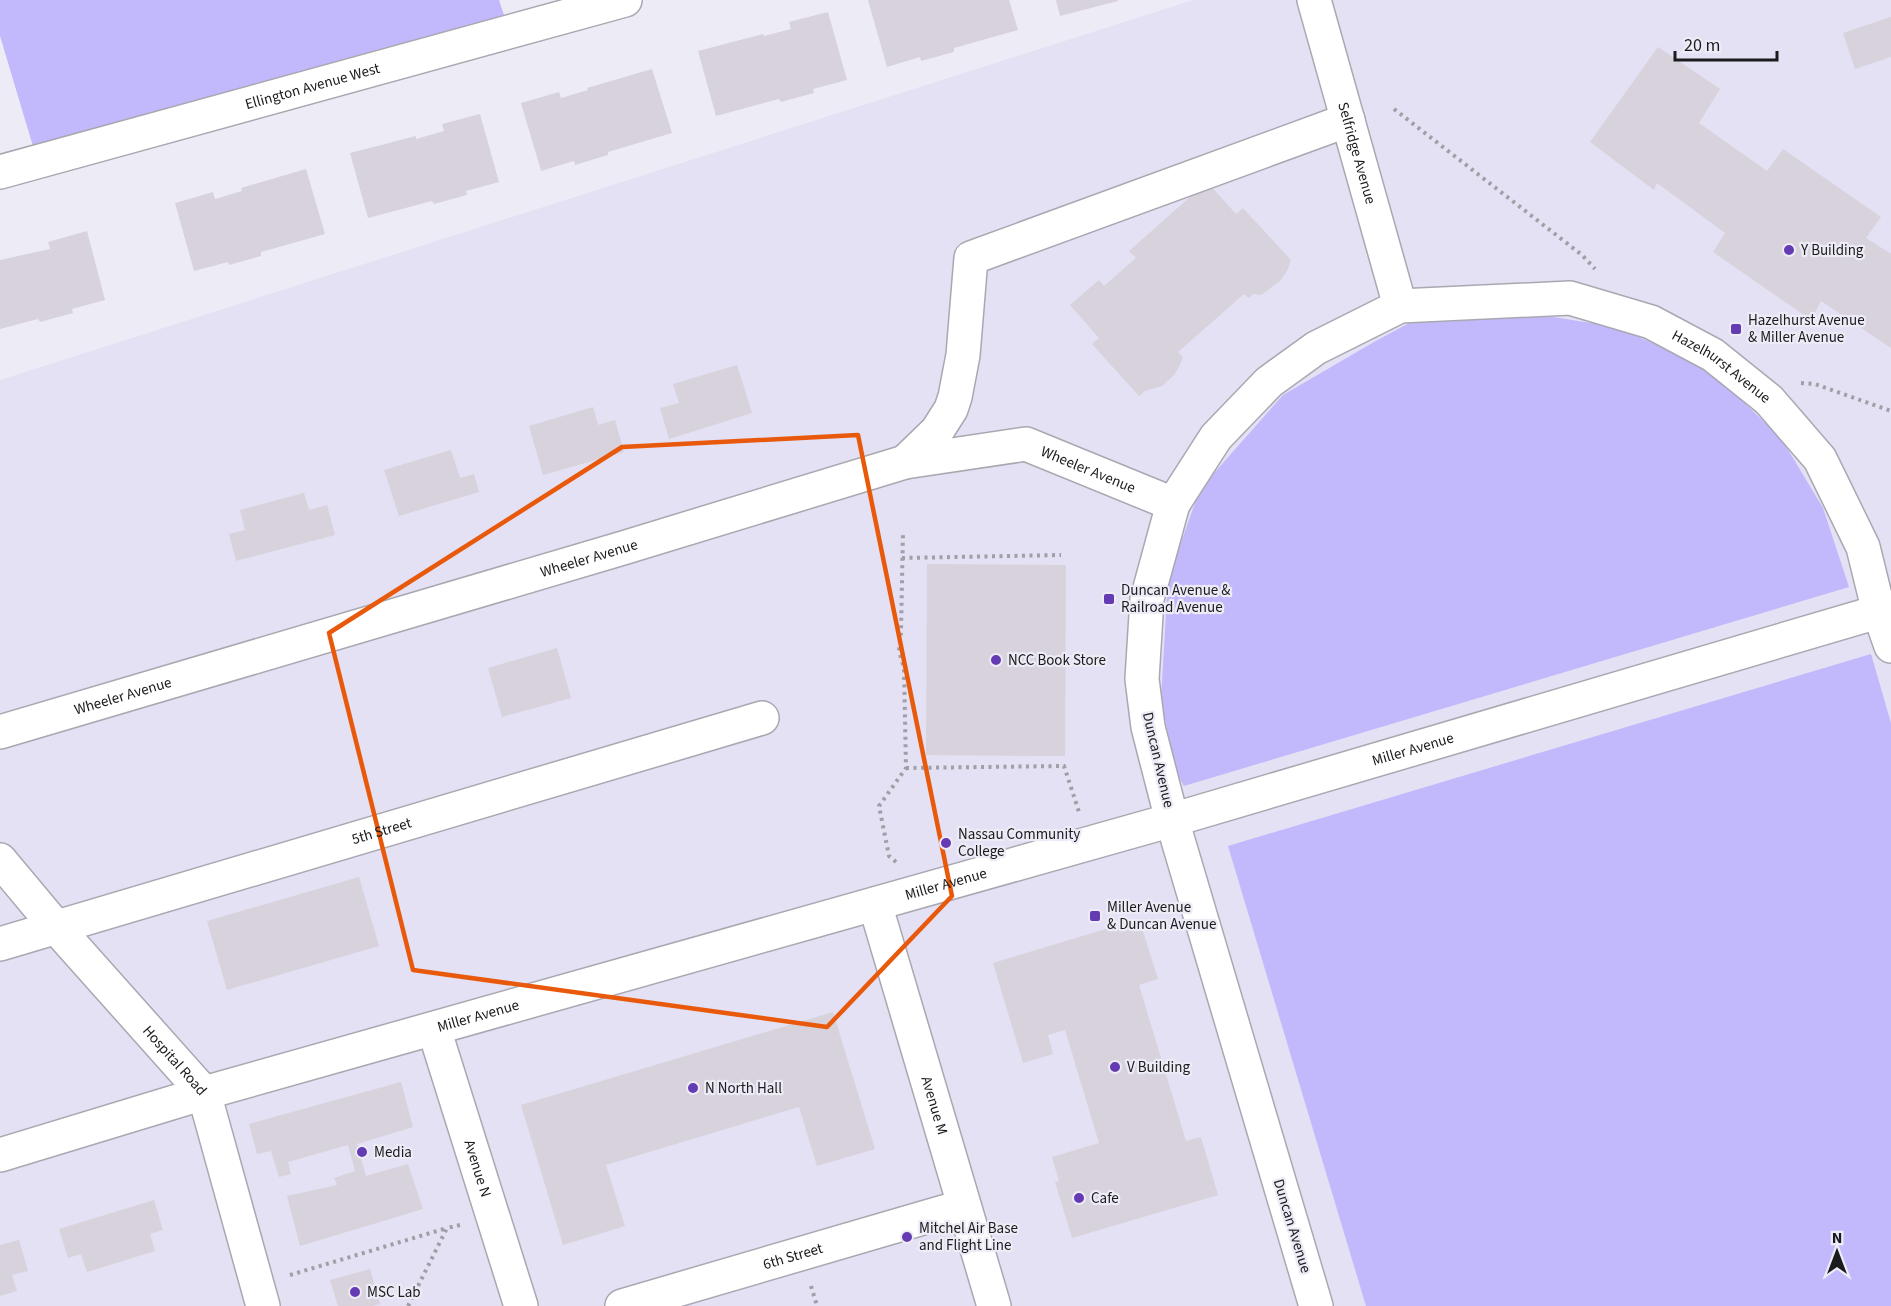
<svg xmlns="http://www.w3.org/2000/svg" width="1891" height="1306" viewBox="0 0 1891 1306" font-family="'Source Sans 3',sans-serif">
<style>
.built{fill:#e3e1f3}
.green{fill:#c2b8fc}
.building{fill:#d7d2db}
.lines{fill:none;stroke-linecap:round;stroke-linejoin:round}
.minor-casing{stroke:#a9a8b1;stroke-width:36}
.path{stroke:#9f9fa6;stroke-width:4;stroke-dasharray:3 4.5;stroke-linecap:butt}
.minor{stroke:#fff;stroke-width:33}
.marked{fill:none;stroke:#e8590c;stroke-width:4.5;stroke-linejoin:round}
.poi-dot{fill:#643bb3;stroke:#edecf6;stroke-width:2}
.labels{text-anchor:middle;dominant-baseline:central;stroke-width:4.5;stroke-linejoin:round;paint-order:stroke}
.street-label{font-size:15px;fill:#1b1b1e;stroke:#edecf6}
.poi-label{font-size:15px;fill:#1b1b1e;stroke:#edecf6;text-anchor:start}
</style>
<rect width="100%" height="100%" fill="#edecf6"/>
<polygon class="built" points="1193,0 1891,0 1891,1306 0,1306 0,380"/>
<g class="green">
<polygon points="0,0 499,0 504,15 35,153 0,36"/>
<polygon points="1515,311 1617,327 1709,369 1781,438 1823,508 1849,587 1184,786 1175,770 1161,699 1168,579 1200,489 1283,395 1374,342 1413,321"/>
<polygon points="1871,654 1891,723 1891,1306 1366,1306 1228,846"/>
</g>
<g class="building">
<polygon points="868,0 1009,0 1018,30 954,48 954,52 921,61 920,57 887,67"/>
<polygon points="1056,0 1118,0 1118,1 1060,16"/>
<polygon points="828,12 847,80 813,89 814,93 781,102 779,99 716,116 698,51 763,34 764,36 791,29 789,22"/>
<polygon points="1891,17 1891,57 1855,69 1843,33"/>
<polygon points="1658,47 1720,89 1699,123 1767,171 1783,149 1881,217 1866,238 1891,254 1891,348 1821,301 1811,320 1713,252 1725,233 1657,183 1654,190 1590,142"/>
<polygon points="652,69 672,133 608,152 608,155 575,165 574,161 541,171 521,103 559,92 561,98 588,90 587,88"/>
<polygon points="480,114 499,182 466,191 467,195 434,204 432,201 368,218 350,153 416,136 416,139 444,131 442,124"/>
<polygon points="306,169 325,234 261,252 261,256 229,265 228,262 194,271 175,203 213,192 215,199 242,191 241,188"/>
<polygon points="1207,182 1236,214 1243,208 1291,260 1287,271 1280,281 1261,295 1253,294 1249,298 1244,294 1178,352 1183,357 1180,365 1174,375 1162,386 1145,391 1139,396 1092,344 1099,338 1070,305 1099,280 1104,286 1136,258 1129,251"/>
<polygon points="87,231 105,300 72,309 73,313 40,322 38,319 0,329 0,260 50,249 48,242"/>
<polygon points="737,365 752,413 669,439 660,408 679,403 673,384"/>
<polygon points="593,407 598,425 615,420 624,452 543,475 529,426"/>
<polygon points="451,450 460,478 474,474 479,492 399,516 384,470"/>
<polygon points="304,493 309,510 327,505 335,535 236,561 229,534 245,530 240,510"/>
<polygon points="927,564 1066,565 1065,756 926,755"/>
<polygon points="557,648 571,698 502,717 488,668"/>
<polygon points="359,877 379,946 227,990 207,921"/>
<polygon points="1139,919 1158,979 1139,985 1186,1141 1201,1137 1218,1195 1072,1238 1055,1182 1059,1181 1052,1157 1099,1143 1065,1030 1048,1035 1053,1054 1023,1063 993,963"/>
<polygon points="833,1012 875,1149 817,1166 799,1107 606,1165 625,1226 563,1245 521,1105"/>
<polygon points="401,1082 413,1127 357,1144 366,1176 408,1164 423,1209 300,1246 287,1196 337,1185 334,1178 355,1171 348,1145 288,1162 291,1174 279,1177 271,1151 257,1154 249,1124"/>
<polygon points="154,1200 163,1230 150,1234 155,1251 87,1272 81,1254 68,1258 59,1229"/>
<polygon points="19,1240 28,1271 12,1275 17,1291 0,1296 0,1245"/>
<polygon points="370,1269 380,1304 372,1306 338,1306 330,1280"/>
</g>
<g class="lines">
<g class="minor-casing">
<g id="minor">
<path id="s1" d="M1314,0L1400,306"/>
<path id="s2" d="M0,172L625,0"/>
<polyline points="905,462 937,431 951,409 955,397 963,355 971,258 1348,120"/>
<path id="s3" d="M0,732L623,548L905,462L1026,444L1173,504"/>
<path id="s4" d="M0,860L56,927L204,1093L263,1306"/>
<path id="s5" d="M875,904L994,1306"/>
<path id="s6" d="M0,944L762,718"/>
<path id="s7" d="M434,1029L521,1306"/>
<path id="s8" d="M0,1155L204,1093L1172,820L1891,608"/>
<path id="s9" d="M622,1306L964,1206"/>
<path id="s10" d="M1316,1306L1172,820L1148,727L1142,679L1147,599L1173,504L1216,437L1269,382L1316,348L1400,306L1570,298L1651,322L1713,355L1769,400L1820,459L1863,547L1879,612L1891,646"/>
</g>
</g>
<g class="path">
<polyline points="1394,109 1582,255 1595,269"/>
<polyline points="1801,383 1815,384 1891,411"/>
<polyline points="902,558 1061,555"/>
<polyline points="906,768 1064,766 1079,812"/>
<polyline points="896,862 889,856 879,806 906,768 904,668 899,651 901,632 903,531"/>
<polyline points="290,1275 447,1228"/>
<polyline points="811,1286 817,1306"/>
<polyline points="408,1306 447,1228 460,1225"/>
</g>
<use href="#minor" class="minor"/>
</g>
<path class="marked" d="M858,435L952,896L827,1027L413,970L329,633L622,447Z"/>
<g class="poi-dot">
<circle cx="1789" cy="250" r="6"/>
<rect x="1730" y="323" width="12" height="12" rx="3"/>
<rect x="1103" y="593" width="12" height="12" rx="3"/>
<circle cx="996" cy="660" r="6"/>
<circle cx="946" cy="843" r="6"/>
<rect x="1089" y="910" width="12" height="12" rx="3"/>
<circle cx="1115" cy="1067" r="6"/>
<circle cx="693" cy="1088" r="6"/>
<circle cx="362" cy="1152" r="6"/>
<circle cx="1079" cy="1198" r="6"/>
<circle cx="907" cy="1237" r="6"/>
<circle cx="355" cy="1292" r="6"/>
</g>
<g class="labels">
<g class="street-label">
<text stroke="none"><textPath href="#s2" startOffset="324">Ellington Avenue West</textPath></text>
<text stroke="none"><textPath href="#s1" startOffset="159">Selfridge Avenue</textPath></text>
<text stroke="none"><textPath href="#s10" startOffset="1476">Hazelhurst Avenue</textPath></text>
<text stroke="none"><textPath href="#s3" startOffset="1134">Wheeler Avenue</textPath></text>
<text stroke="none"><textPath href="#s3" startOffset="614">Wheeler Avenue</textPath></text>
<text stroke="none"><textPath href="#s3" startOffset="128">Wheeler Avenue</textPath></text>
<text stroke="none"><textPath href="#s8" startOffset="1470">Miller Avenue</textPath></text>
<text transform="translate(1158 760) rotate(77)">Duncan Avenue</text>
<text stroke="none"><textPath href="#s6" startOffset="398">5th Street</textPath></text>
<text stroke="none"><textPath href="#s8" startOffset="984">Miller Avenue</textPath></text>
<text stroke="none"><textPath href="#s8" startOffset="498">Miller Avenue</textPath></text>
<text stroke="none"><textPath href="#s4" startOffset="266">Hospital Road</textPath></text>
<text stroke="none"><textPath href="#s5" startOffset="210">Avenue M</textPath></text>
<text stroke="none"><textPath href="#s7" startOffset="146">Avenue N</textPath></text>
<text transform="translate(1292 1226) rotate(73)">Duncan Avenue</text>
<text stroke="none"><textPath href="#s9" startOffset="178">6th Street</textPath></text>
</g>
<g class="poi-label">
<text x="1801" y="250">Y Building</text>
<text x="1748" y="320">Hazelhurst Avenue<tspan x="1748" dy="17">&amp; Miller Avenue</tspan></text>
<text x="1121" y="590">Duncan Avenue &amp;<tspan x="1121" dy="17">Railroad Avenue</tspan></text>
<text x="1008" y="660">NCC Book Store</text>
<text x="958" y="834">Nassau Community<tspan x="958" dy="17">College</tspan></text>
<text x="1107" y="907">Miller Avenue<tspan x="1107" dy="17">&amp; Duncan Avenue</tspan></text>
<text x="1127" y="1067">V Building</text>
<text x="705" y="1088">N North Hall</text>
<text x="374" y="1152">Media</text>
<text x="1091" y="1198">Cafe</text>
<text x="919" y="1228">Mitchel Air Base<tspan x="919" dy="17">and Flight Line</tspan></text>
<text x="367" y="1292">MSC Lab</text>
</g>
</g>
<g transform="translate(1837 1252)" stroke="#edecf6" stroke-width="4.5" paint-order="stroke">
<path d="M0-4.5L10 22L0 15L-10 22Z" fill="#1b1b1e"/>
<text y="-9" font-size="16" font-weight="bold" text-anchor="middle" fill="#1b1b1e">N</text>
</g>
<path d="M1675 51v9h102v-9" fill="none" stroke="#1b1b1e" stroke-width="3"/>
<text x="1684" y="51" font-size="18" fill="#1b1b1e" stroke="#edecf6" stroke-width="4.5" paint-order="stroke">20 m</text>
</svg>
